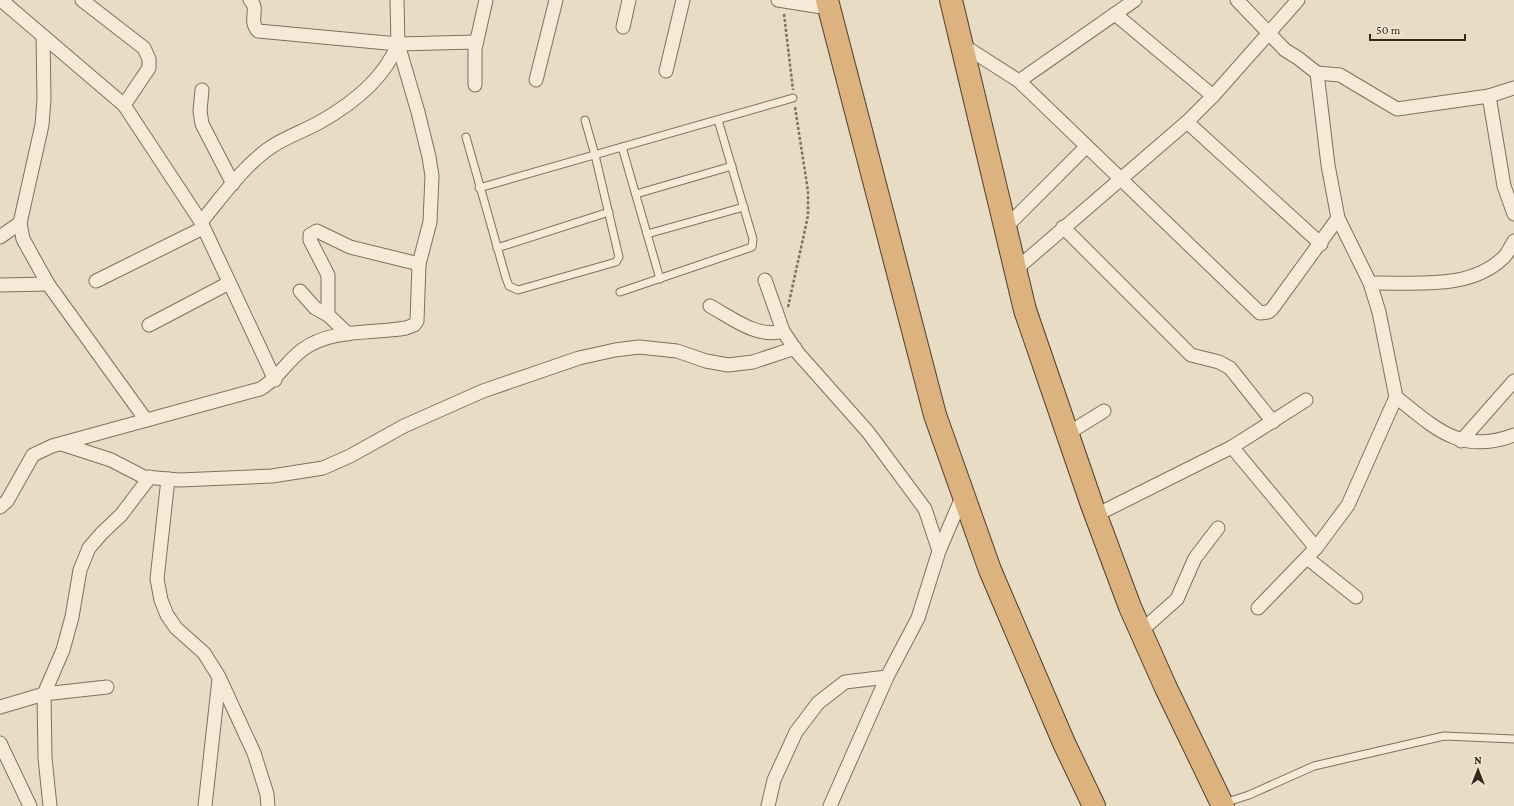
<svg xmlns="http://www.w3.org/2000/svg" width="1514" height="806" viewBox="0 0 1514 806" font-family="'Crimson Pro',serif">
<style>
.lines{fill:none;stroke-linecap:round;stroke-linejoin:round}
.service-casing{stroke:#826f5d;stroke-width:9}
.minor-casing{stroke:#826f5d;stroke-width:15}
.trunk-casing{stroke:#503e30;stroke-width:24}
.path{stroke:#826f5d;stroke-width:2.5;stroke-dasharray:3 2;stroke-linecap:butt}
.service{stroke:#f5ead7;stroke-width:7}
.minor{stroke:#f5ead7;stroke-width:13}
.trunk{stroke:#dcb27e;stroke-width:22}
</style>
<rect width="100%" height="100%" fill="#e9dcc4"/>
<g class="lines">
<g class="service-casing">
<g id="service">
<polyline points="466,137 506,278 509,286 518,290 616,262 619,257 595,155 585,120"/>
<polyline points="622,147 660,279"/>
<polyline points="479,188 793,98"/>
<polyline points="636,194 732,166"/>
<polyline points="647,234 744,207"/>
<polyline points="497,248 609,212"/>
<polyline points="620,292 752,247 753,239 718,120"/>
<polyline points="1224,803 1249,795 1314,766 1444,736 1514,739"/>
</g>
</g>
<g class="minor-casing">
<g id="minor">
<polyline points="1,0 124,105 201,222 275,380"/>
<polyline points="82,0 144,48 149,59 149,68 124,105"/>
<path d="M250,0C260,9 248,20 258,31L398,44L476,42"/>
<polyline points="778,0 828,8"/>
<polyline points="1237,0 1285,50 1298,58 1317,73 1340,75 1397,109 1489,96 1514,88"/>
<polyline points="1115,14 1213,96"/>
<polyline points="623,27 629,0"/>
<polyline points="43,36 44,99 42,125 20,223 23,239 48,284 146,420"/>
<polyline points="961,44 1019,81 1260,313 1268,312 1272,309 1338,218"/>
<polyline points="666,71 683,0"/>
<polyline points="536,80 556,0"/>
<polyline points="1019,81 1135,0"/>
<polyline points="475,85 475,49 486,0"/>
<polyline points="202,90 200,111 202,124 233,184"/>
<polyline points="1489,96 1504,186 1514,214"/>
<polyline points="1187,122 1321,244"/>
<path d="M201,222C222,197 243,166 271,147C286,137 304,131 320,122C352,104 384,79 398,44"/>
<polyline points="1063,227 1191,355 1219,362 1230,368 1273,422"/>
<polyline points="1005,228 1086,147"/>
<polyline points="0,237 20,223"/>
<polyline points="1014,271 1187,122 1213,96 1298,0"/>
<polyline points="765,280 783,331 797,352 868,432 925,509 939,551"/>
<polyline points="96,281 203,228"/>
<path d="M1370,283C1414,282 1470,291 1504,257C1508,253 1511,246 1514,241"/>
<polyline points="0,285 48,284"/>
<polyline points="300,291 315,308 328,315"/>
<path d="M710,306C732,318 758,339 783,331"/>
<polyline points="149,325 229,283"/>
<polyline points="348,334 328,315 328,275 310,240 310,235 317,231 350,247 419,264"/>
<path d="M1396,397C1436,429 1461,455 1514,435"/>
<polyline points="1067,434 1104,411"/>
<polyline points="1461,441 1514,381"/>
<polyline points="62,444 111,460 144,477 180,480 272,476 323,468 350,456 404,426 483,391 579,358 615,350 639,347 677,351 706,361 728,365 753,362 795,348"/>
<polyline points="1232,447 1316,548"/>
<polyline points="168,479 157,579 161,600 167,615 176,628 204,653 219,677 254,753 267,794 268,806"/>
<path d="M0,507L7,501L33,455L52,446L260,389C278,379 286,362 302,350C332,328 371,334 406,328L414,325L417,321L419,264L430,222L432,176L429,157L418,112L398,44L397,0"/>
<polyline points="1096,515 1232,447 1306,400"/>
<polyline points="1307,558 1356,597"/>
<polyline points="1258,608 1316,548 1348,505 1396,397 1379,312 1370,283 1338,218 1328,165 1317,73"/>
<polyline points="1141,631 1177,599 1195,558 1218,528"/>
<polyline points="0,707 44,694 107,687"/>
<polyline points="0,743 30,806"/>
<polyline points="50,806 45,758 44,694 63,650 72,617 80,570 89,548 102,533 121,515 150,477"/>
<polyline points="205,806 219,679"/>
<polyline points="768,806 774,780 796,732 818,703 845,682 887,677"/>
<polyline points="830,806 887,677 918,618 939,551 963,495"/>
</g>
</g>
<g class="trunk-casing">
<g id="trunk">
<polyline points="827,0 935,415 990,570 1064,743 1094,806"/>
<polyline points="951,0 1025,310 1092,505 1130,607 1166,688 1223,806"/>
</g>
</g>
<g class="path">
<polyline points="784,14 793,90"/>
<polyline points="788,307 808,216 808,191 795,107"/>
</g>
<use href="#service" class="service"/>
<use href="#minor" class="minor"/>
<use href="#trunk" class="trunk"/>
</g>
<g transform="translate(1478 770)" stroke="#f2e7d3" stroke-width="3" paint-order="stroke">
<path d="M0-3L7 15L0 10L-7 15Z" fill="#34281f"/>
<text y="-6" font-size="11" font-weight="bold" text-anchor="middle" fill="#34281f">N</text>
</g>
<path d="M1370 34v6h95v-6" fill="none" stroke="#34281f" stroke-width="2"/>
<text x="1376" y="34" font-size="12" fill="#34281f" stroke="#f2e7d3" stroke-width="3" paint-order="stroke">50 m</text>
</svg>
